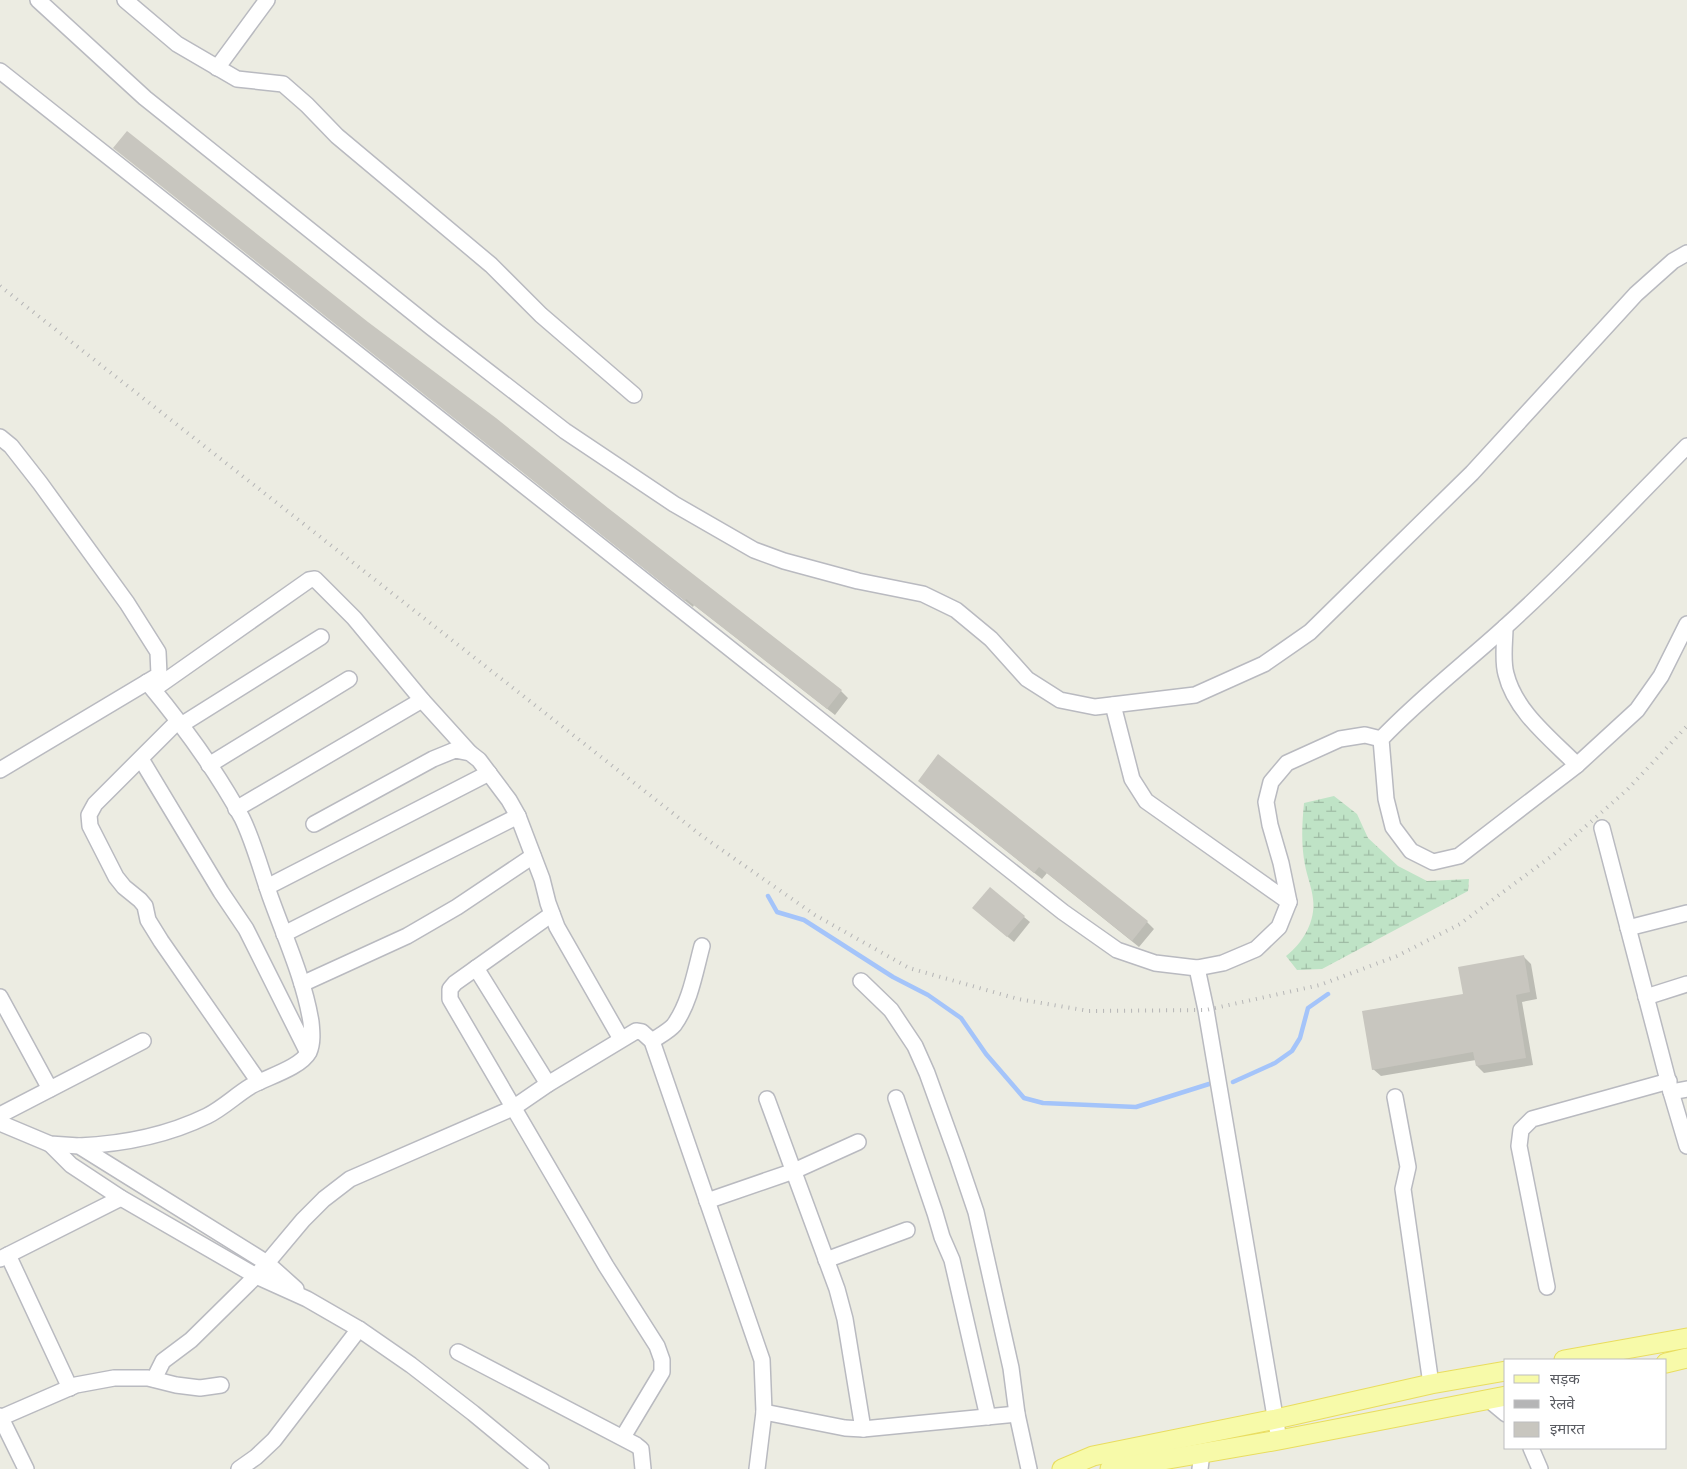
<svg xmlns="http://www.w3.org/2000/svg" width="1687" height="1469" viewBox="0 0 1687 1469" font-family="'Public Sans','Noto Sans Devanagari',sans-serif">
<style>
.wetland{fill:url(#wetland-marsh)}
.shadow{fill:#0003}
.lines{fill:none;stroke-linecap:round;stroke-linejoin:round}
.stream{stroke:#a4c4fa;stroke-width:4.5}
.building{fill:#c8c6bf}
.minor-casing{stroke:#b9bac0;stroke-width:18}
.major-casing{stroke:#e9dd5e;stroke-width:21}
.minor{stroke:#fff;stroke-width:15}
.major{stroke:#f7faa9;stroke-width:19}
.rail{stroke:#b5b5b6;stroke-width:4;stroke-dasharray:1 6;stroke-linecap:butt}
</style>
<defs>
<pattern id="wetland-marsh" width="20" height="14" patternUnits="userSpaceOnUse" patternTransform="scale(1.25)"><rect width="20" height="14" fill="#bfe3c6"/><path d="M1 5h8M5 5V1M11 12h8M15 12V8" fill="none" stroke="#9ebba4"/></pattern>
</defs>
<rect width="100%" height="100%" fill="#ecece2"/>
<path class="wetland" d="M1334,796L1357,814L1368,838L1398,866L1427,881L1469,879L1468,891L1322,969L1297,970L1286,956C1303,943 1316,921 1313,899C1312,888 1307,876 1305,865C1301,844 1302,824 1304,803Z"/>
<g class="shadow">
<polygon points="115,148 368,323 841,691 848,698 835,715 694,605 693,607"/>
<polygon points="938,756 1147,922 1154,929 1139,947 1047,873 1042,879 926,787"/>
<polygon points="980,914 1024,917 1030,922 1014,942"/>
<polygon points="1524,957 1531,964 1537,999 1522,1002 1533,1065 1484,1073 1477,1066 1476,1060 1381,1076 1373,1069 1464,995"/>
</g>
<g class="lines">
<g class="stream">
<polyline points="768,896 777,912 804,920 893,977 928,995 961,1018 986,1054 1024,1098 1043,1103 1136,1107 1209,1084"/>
<polyline points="1233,1082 1275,1063 1292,1051 1300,1038 1308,1008 1328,994"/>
</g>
</g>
<g class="building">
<polygon points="127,131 368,322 496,418 608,508 842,690 827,709 686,599 685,601 113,148"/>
<polygon points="938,754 1148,921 1132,941 1039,867 1034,873 918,781"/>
<polygon points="990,887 1025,916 1007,937 972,908"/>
<polygon points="1524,955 1530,992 1516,995 1526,1058 1476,1066 1473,1052 1372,1070 1362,1011 1463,994 1458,967"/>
</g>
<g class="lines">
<g class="minor-casing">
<g id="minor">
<polyline points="38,0 145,98 432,328 565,431 674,504 754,550 784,561 858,581 923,594 956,610 991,639 1027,679 1060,700 1095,707 1195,695 1264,664 1310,632 1472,473 1636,294 1673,261 1687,253"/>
<polyline points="125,0 177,44 237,79 283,84 307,105 337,136 491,265 541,315 634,395"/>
<polyline points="217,68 267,0"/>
<polyline points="0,71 1063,912 1117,950 1155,963 1197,968 1223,963 1256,949 1279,927 1289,902 1281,863 1270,825 1266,802 1271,782 1287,763 1340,739 1365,735 1381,739"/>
<polyline points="0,437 11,446 40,483 127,603 158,652 159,675 0,770"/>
<path d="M1687,446C1627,507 1568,570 1504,628C1463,665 1419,699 1381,739L1386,799L1393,827L1411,851L1433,862L1459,856L1577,765L1637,710L1661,676L1687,624"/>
<path d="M1505,627C1505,641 1502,660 1506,674C1515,711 1550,738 1577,765"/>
<polyline points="154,689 309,580 315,579 354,618 422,700 470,753"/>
<polyline points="1113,705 1132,779 1146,801 1289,902"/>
<polyline points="178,721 95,804 89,815 90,826 116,877 124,887 140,900 145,906 148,920 161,941 259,1082"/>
<polyline points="181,725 321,637"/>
<polyline points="141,759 221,892 246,929 308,1053"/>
<polyline points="209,765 349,679"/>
<polyline points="236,809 422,700"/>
<polyline points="314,824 433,759 455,750 470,753 479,760 509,800 518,816 542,879 548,903 557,927 621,1039"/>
<polyline points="1602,828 1671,1092 1687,1146"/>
<polyline points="267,887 489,773"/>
<polyline points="552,914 455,983 450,989 450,999 606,1266 657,1346 662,1360 662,1372 623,1437"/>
<polyline points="1628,928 1687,913"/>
<polyline points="284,934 518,816"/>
<polyline points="476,968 548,1084"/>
<polyline points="1197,968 1206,1010 1279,1440"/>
<polyline points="861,981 891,1010 915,1046 927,1073 957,1156 976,1212 1011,1368 1017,1414 1029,1469"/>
<polyline points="302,984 407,936 457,907 533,856"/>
<polyline points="0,997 50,1089"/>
<polyline points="1646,997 1687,984"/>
<path d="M652,1041C659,1036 669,1031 674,1025C690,1003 695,972 702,946"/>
<polyline points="1671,1092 1687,1089"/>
<polyline points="1395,1097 1408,1167 1403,1189 1431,1384"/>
<polyline points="896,1098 935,1213 942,1237 952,1260 988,1417"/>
<polyline points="767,1099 837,1289 845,1319 863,1429"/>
<polyline points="0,1115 143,1041"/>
<polyline points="0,1123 50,1144 79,1146 267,1263 296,1289"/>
<polyline points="50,1144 71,1165 121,1198 256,1276 307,1299 359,1329 411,1365 473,1413 541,1469"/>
<path d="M79,1146C123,1144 168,1135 207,1116C223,1108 236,1095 251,1086C267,1077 300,1068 309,1052C313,1043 312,1032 311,1022C304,979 285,938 270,896C262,873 253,840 242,818C216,770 182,724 147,682"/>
<polyline points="707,1201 794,1171 858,1142"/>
<polyline points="8,1255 70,1388"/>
<polyline points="0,1259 121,1198"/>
<polyline points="826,1260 907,1230"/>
<polyline points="1547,1287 1519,1146 1521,1130 1532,1119 1669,1081"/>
<polyline points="458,1352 636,1445 641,1449 643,1469"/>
<polyline points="154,1379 163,1361 191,1340 256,1276 303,1220 324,1199 350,1179 513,1108 548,1084 636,1031 642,1032 652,1041 762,1360 764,1412 757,1469"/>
<polyline points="1488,1399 1506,1414"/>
<polyline points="764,1412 845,1428 863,1429 1017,1414"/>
<polyline points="0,1416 26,1469"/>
<polyline points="0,1418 76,1385 114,1378 148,1378 176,1385 200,1388 221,1385"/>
<polyline points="1531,1448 1540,1469"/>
<polyline points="239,1469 256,1457 274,1440 359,1329"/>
<polyline points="1200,1469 1202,1453"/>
</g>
</g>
<g class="major-casing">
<g id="major">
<polyline points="1564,1360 1687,1338"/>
<polyline points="1666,1363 1687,1358"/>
<polyline points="1062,1469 1093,1456 1276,1419 1431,1384 1506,1371"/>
<polyline points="1110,1469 1279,1440 1506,1396"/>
</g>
</g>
<use href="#minor" class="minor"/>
<use href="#major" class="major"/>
<polyline class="rail" points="0,286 702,836 815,915 909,968 1018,999 1089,1011 1206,1010 1320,985 1397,956 1460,924 1553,855 1627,790 1687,726"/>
</g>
<rect x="1504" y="1359" width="162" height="90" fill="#ffffff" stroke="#bdbec0"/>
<rect x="1514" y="1375" width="25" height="8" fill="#f7faa9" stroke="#bdbec0"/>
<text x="1550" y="1384" font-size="15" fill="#5a5c62">सड़क</text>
<rect x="1514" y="1400" width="25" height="8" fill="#b5b5b6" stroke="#bdbec0"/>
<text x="1550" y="1409" font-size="15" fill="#5a5c62">रेलवे</text>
<rect x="1514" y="1422" width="25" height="15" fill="#c8c6bf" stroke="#bdbec0"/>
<text x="1550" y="1434" font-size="15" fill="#5a5c62">इमारत</text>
</svg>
